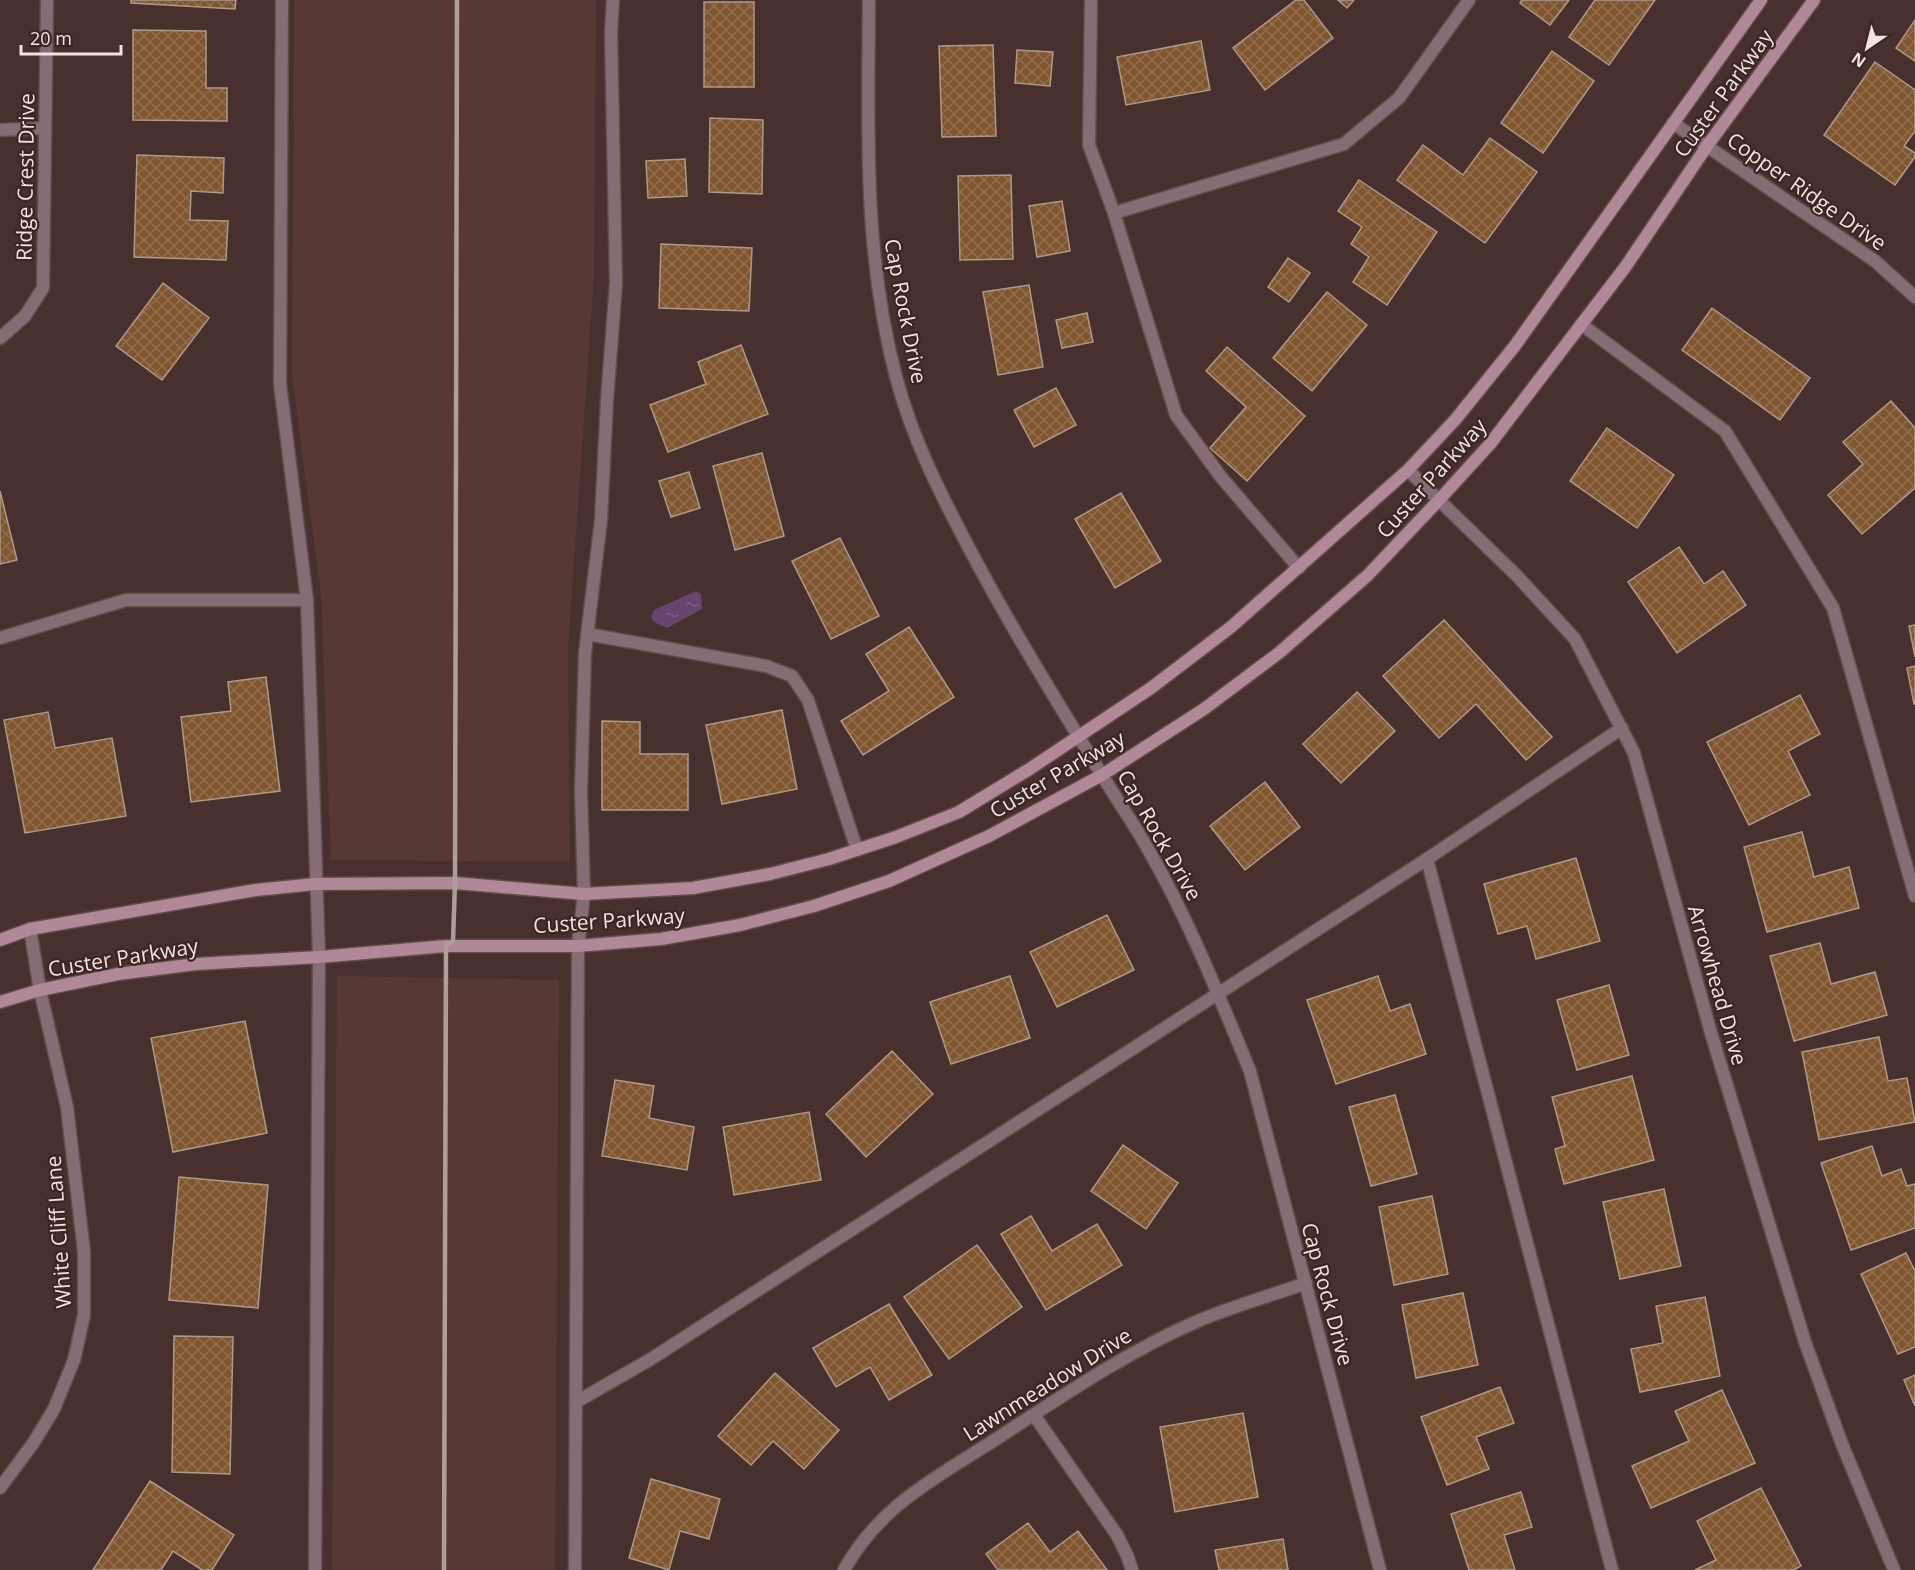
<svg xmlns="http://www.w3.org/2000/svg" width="1915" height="1570" viewBox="0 0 1915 1570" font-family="'Open Sans',sans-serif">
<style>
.built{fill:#563834}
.water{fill:url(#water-ripples)}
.building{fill:url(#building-cross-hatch);stroke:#ae9989;stroke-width:1.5}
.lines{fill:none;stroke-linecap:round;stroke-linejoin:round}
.lane-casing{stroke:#624c4a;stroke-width:15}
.street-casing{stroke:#624c4a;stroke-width:15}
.secondary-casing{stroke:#624c4a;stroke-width:15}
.lane{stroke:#856c75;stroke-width:12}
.street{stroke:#856c75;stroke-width:12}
.secondary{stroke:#b08898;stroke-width:12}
.rail{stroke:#af9d9a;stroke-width:4.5}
.labels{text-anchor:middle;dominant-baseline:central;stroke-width:4.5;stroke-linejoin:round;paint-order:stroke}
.street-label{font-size:21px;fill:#f2e2e0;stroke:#3c2624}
</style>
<defs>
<pattern id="water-ripples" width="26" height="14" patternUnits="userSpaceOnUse" patternTransform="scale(1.5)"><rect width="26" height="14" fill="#66456f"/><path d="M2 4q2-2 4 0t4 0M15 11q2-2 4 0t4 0" fill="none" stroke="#7c6083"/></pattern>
<pattern id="building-cross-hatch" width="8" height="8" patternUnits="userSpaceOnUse" patternTransform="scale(1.5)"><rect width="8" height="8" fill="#805630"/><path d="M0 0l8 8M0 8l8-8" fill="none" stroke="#926e4e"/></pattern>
</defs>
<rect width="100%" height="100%" fill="#47302d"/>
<g class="built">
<polygon points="294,0 596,0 594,276 568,650 570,862 331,860 321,595 292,376"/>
<polygon points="337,976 559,980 555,1570 332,1570"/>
</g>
<polygon class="water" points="696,591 701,594 702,609 667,628 654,622 651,617 654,610"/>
<g class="building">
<polygon points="131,0 236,0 235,9 131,3"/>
<polygon points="1296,0 1304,0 1333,38 1265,90 1233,48"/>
<polygon points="1338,0 1354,0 1347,8"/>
<polygon points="1522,0 1569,0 1550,25 1520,3"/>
<polygon points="1595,0 1655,0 1609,65 1569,37"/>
<rect x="704" y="2" width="50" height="85"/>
<polygon points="1915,20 1915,61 1896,48"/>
<polygon points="133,30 206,31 206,88 227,88 227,121 133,120"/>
<polygon points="1201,41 1210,90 1126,105 1117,57"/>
<polygon points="993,45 996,136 942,137 939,46"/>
<polygon points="1017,50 1053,52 1050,86 1015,83"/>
<polygon points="1552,51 1594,81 1543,153 1501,123"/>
<polygon points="1875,62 1915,90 1915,131 1904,146 1915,153 1915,157 1895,185 1824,135"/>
<polygon points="710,118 763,120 762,194 709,192"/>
<polygon points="1490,138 1537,172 1485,243 1397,180 1423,145 1463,175"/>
<polygon points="137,155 224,158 223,193 191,191 190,220 228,221 226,260 134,257"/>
<polygon points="685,159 687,196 648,198 646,161"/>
<polygon points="1011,175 1013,259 960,260 958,176"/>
<polygon points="1359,180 1437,232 1387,305 1353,282 1369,257 1351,244 1362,227 1338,211"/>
<polygon points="1062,201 1070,251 1037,257 1029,206"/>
<polygon points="661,244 752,248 749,311 659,308"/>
<polygon points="1288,258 1310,273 1289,302 1268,287"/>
<polygon points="163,283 209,318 162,380 116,346"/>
<polygon points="1029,285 1043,367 998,375 983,292"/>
<polygon points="1327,292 1367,325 1312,391 1273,358"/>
<polygon points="1712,308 1810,378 1780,420 1682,350"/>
<polygon points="1087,313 1093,342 1062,348 1056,320"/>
<polygon points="741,345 768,414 668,452 650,405 706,384 698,362"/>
<polygon points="1227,347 1305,416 1247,481 1210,448 1246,407 1206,371"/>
<polygon points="1056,388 1076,425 1034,447 1014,410"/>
<polygon points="1891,401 1915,428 1915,488 1862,534 1828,495 1863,464 1843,442"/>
<polygon points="1607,428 1674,475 1637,528 1570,481"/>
<polygon points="762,453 784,536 735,550 713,466"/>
<polygon points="689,472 700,508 671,517 659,481"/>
<polygon points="0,491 17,560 0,564"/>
<polygon points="1121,493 1161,561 1115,588 1075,519"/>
<polygon points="840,538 879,616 831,639 792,561"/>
<polygon points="1679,547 1704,584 1723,571 1746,605 1677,653 1628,582"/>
<polygon points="1444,620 1552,737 1526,760 1476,704 1439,738 1383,676"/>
<polygon points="1915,625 1915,657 1909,626"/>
<polygon points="909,627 954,697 863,755 841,721 889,691 866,654"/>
<polygon points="1915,666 1915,704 1914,704 1907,668"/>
<polygon points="266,677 280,791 191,802 181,717 231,711 228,682"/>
<polygon points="1357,692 1395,731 1341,783 1303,744"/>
<polygon points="1800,695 1820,734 1788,751 1810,795 1749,825 1707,742"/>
<polygon points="782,710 797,789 722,804 706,725"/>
<polygon points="48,712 55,748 112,738 126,816 25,833 4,720"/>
<polygon points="602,721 640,722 640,754 688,754 688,810 602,810"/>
<polygon points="1265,782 1300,827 1245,870 1210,826"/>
<polygon points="1802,832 1814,877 1849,867 1859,908 1767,932 1744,847"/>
<polygon points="1576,858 1600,941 1536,959 1527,926 1498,934 1484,884"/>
<polygon points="1107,915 1134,970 1057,1007 1030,952"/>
<polygon points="1820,943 1831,984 1875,972 1887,1015 1794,1041 1770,956"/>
<polygon points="1010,976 1030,1038 951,1064 930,1002"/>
<polygon points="1378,976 1390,1011 1410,1004 1426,1054 1336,1084 1307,1000"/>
<polygon points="1609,985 1629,1055 1577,1070 1557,1000"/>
<polygon points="245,1021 267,1133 173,1152 151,1038"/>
<polygon points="1879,1037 1888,1081 1907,1078 1915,1122 1819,1140 1802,1052"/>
<polygon points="892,1051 933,1094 866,1157 826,1114"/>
<polygon points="1632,1076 1654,1160 1564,1184 1555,1149 1565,1146 1552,1097"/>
<polygon points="615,1080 654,1086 649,1118 694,1127 687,1170 602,1156"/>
<polygon points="1395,1095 1417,1174 1371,1186 1349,1107"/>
<polygon points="809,1112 821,1180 734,1195 723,1127"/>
<polygon points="1123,1145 1178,1183 1146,1229 1091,1191"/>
<polygon points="1872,1146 1882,1176 1901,1169 1907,1186 1915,1184 1915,1228 1851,1250 1821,1163"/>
<polygon points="179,1177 268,1185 258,1308 169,1300"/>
<polygon points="1664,1189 1681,1266 1620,1279 1603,1202"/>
<polygon points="1432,1196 1448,1274 1394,1285 1379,1207"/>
<polygon points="1031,1216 1052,1251 1097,1224 1122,1265 1046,1310 1001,1234"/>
<polygon points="977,1245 1022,1307 949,1359 904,1297"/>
<polygon points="1906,1253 1915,1271 1915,1347 1898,1354 1861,1274"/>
<polygon points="1463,1293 1478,1365 1416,1378 1402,1305"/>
<polygon points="1705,1297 1720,1376 1640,1392 1631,1349 1663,1343 1656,1306"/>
<polygon points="889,1304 932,1375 889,1400 870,1367 836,1387 813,1348"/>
<polygon points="174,1336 233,1337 230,1474 172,1472"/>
<polygon points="775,1373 839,1430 804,1469 773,1441 751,1465 718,1436"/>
<polygon points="1915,1375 1915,1406 1904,1380"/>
<polygon points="1500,1387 1514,1423 1476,1437 1489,1469 1447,1485 1421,1417"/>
<polygon points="1722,1390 1755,1463 1651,1508 1632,1466 1689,1441 1675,1411"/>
<polygon points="1243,1413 1258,1497 1175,1512 1160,1427"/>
<polygon points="651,1479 720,1499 709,1539 680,1531 669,1570 629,1558"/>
<polygon points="150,1481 234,1535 212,1570 202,1570 173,1551 161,1570 93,1570"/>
<polygon points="1761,1488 1801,1566 1793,1570 1695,1570 1716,1560 1697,1521"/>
<polygon points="1521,1492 1532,1527 1504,1535 1515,1570 1469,1570 1451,1514"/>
<polygon points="1028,1523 1050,1552 1078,1531 1107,1570 998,1570 986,1554"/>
<polygon points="1283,1539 1288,1570 1219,1570 1215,1550"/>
</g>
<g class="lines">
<g class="lane-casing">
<g id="lane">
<polyline points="282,0 280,384 307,600 319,957 315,1570"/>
<polyline points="1091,0 1089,145 1114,213 1176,415 1221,477 1299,568"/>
<polyline points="0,130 45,128"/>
<polyline points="1114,213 1344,144 1399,98 1469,0"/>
<polyline points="1581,324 1725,431 1833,608 1915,896"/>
<polyline points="587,634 766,666 792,676 808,700 857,850"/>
<polyline points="0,638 126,600 307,600"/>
<polyline points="1427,859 1612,1570"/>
<polyline points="576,1402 651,1359 1427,859 1622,728"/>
<polyline points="1034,1415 1117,1535 1127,1555 1132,1570"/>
<polyline points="575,1570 578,946 584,894 581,791 585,653 601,520 607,400 616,283 611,32 613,0"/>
</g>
</g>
<g class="street-casing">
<g id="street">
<path d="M869,0C868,129 863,251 896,377C912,438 940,493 969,548C1010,626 1056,700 1102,775C1117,800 1134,824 1148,849C1189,920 1219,996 1250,1071L1380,1570"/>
<polyline points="1673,123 1875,261 1915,297"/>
<polyline points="0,338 25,316 43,288 47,0"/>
<polyline points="1408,470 1517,576 1575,639 1634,753 1711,1033 1805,1342 1842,1444 1894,1570"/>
<polyline points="0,1488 34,1442 54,1409 74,1360 84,1315 84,1252 67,1107 40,990 30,929"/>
<path d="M844,1570C879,1507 932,1480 990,1443C1058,1399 1124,1353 1198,1321C1233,1306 1270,1296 1306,1283"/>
</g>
</g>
<g class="secondary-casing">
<g id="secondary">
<polyline points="0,940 30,929 256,890 315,884 455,883 584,894 693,888 770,874 829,859 896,837 959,812 1028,770 1151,688 1231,627 1408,470 1455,420 1514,347 1761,0"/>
<polyline points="0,1002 40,990 118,974 196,964 319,957 446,946 578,946 661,939 740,925 814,906 889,881 989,836 1102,775 1204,709 1280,652 1368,575 1439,500 1490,444 1626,266 1707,146 1814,0"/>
</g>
</g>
<use href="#lane" class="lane"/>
<use href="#street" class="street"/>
<use href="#secondary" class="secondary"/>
<polyline class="rail" points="444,1570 446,946 453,941 455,883 457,0"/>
</g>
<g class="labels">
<g class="street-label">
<text transform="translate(1723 93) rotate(-54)">Custer Parkway</text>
<text transform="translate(25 177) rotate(-89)">Ridge Crest Drive</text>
<text transform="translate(1807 191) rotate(35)">Copper Ridge Drive</text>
<text transform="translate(906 311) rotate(79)">Cap Rock Drive</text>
<text transform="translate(1431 478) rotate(-48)">Custer Parkway</text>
<text transform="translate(1057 774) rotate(-30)">Custer Parkway</text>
<text transform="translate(1160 835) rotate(60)">Cap Rock Drive</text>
<text transform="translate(609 920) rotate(-4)">Custer Parkway</text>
<text transform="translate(123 957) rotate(-9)">Custer Parkway</text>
<text transform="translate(1718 985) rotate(74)">Arrowhead Drive</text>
<text transform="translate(58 1232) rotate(-94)">White Cliff Lane</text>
<text transform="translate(1328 1294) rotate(75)">Cap Rock Drive</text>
<text transform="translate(1047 1384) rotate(-32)">Lawnmeadow Drive</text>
</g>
</g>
<g transform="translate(1867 48) rotate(215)" stroke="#3c2624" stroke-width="4.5" paint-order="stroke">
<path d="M0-4.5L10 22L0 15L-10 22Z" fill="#f2e2e0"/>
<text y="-9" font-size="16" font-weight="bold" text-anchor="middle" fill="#f2e2e0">N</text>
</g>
<path d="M21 45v9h100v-9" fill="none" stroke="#f2e2e0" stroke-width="3"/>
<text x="30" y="45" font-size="18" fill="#f2e2e0" stroke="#3c2624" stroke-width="4.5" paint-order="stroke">20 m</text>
</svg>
